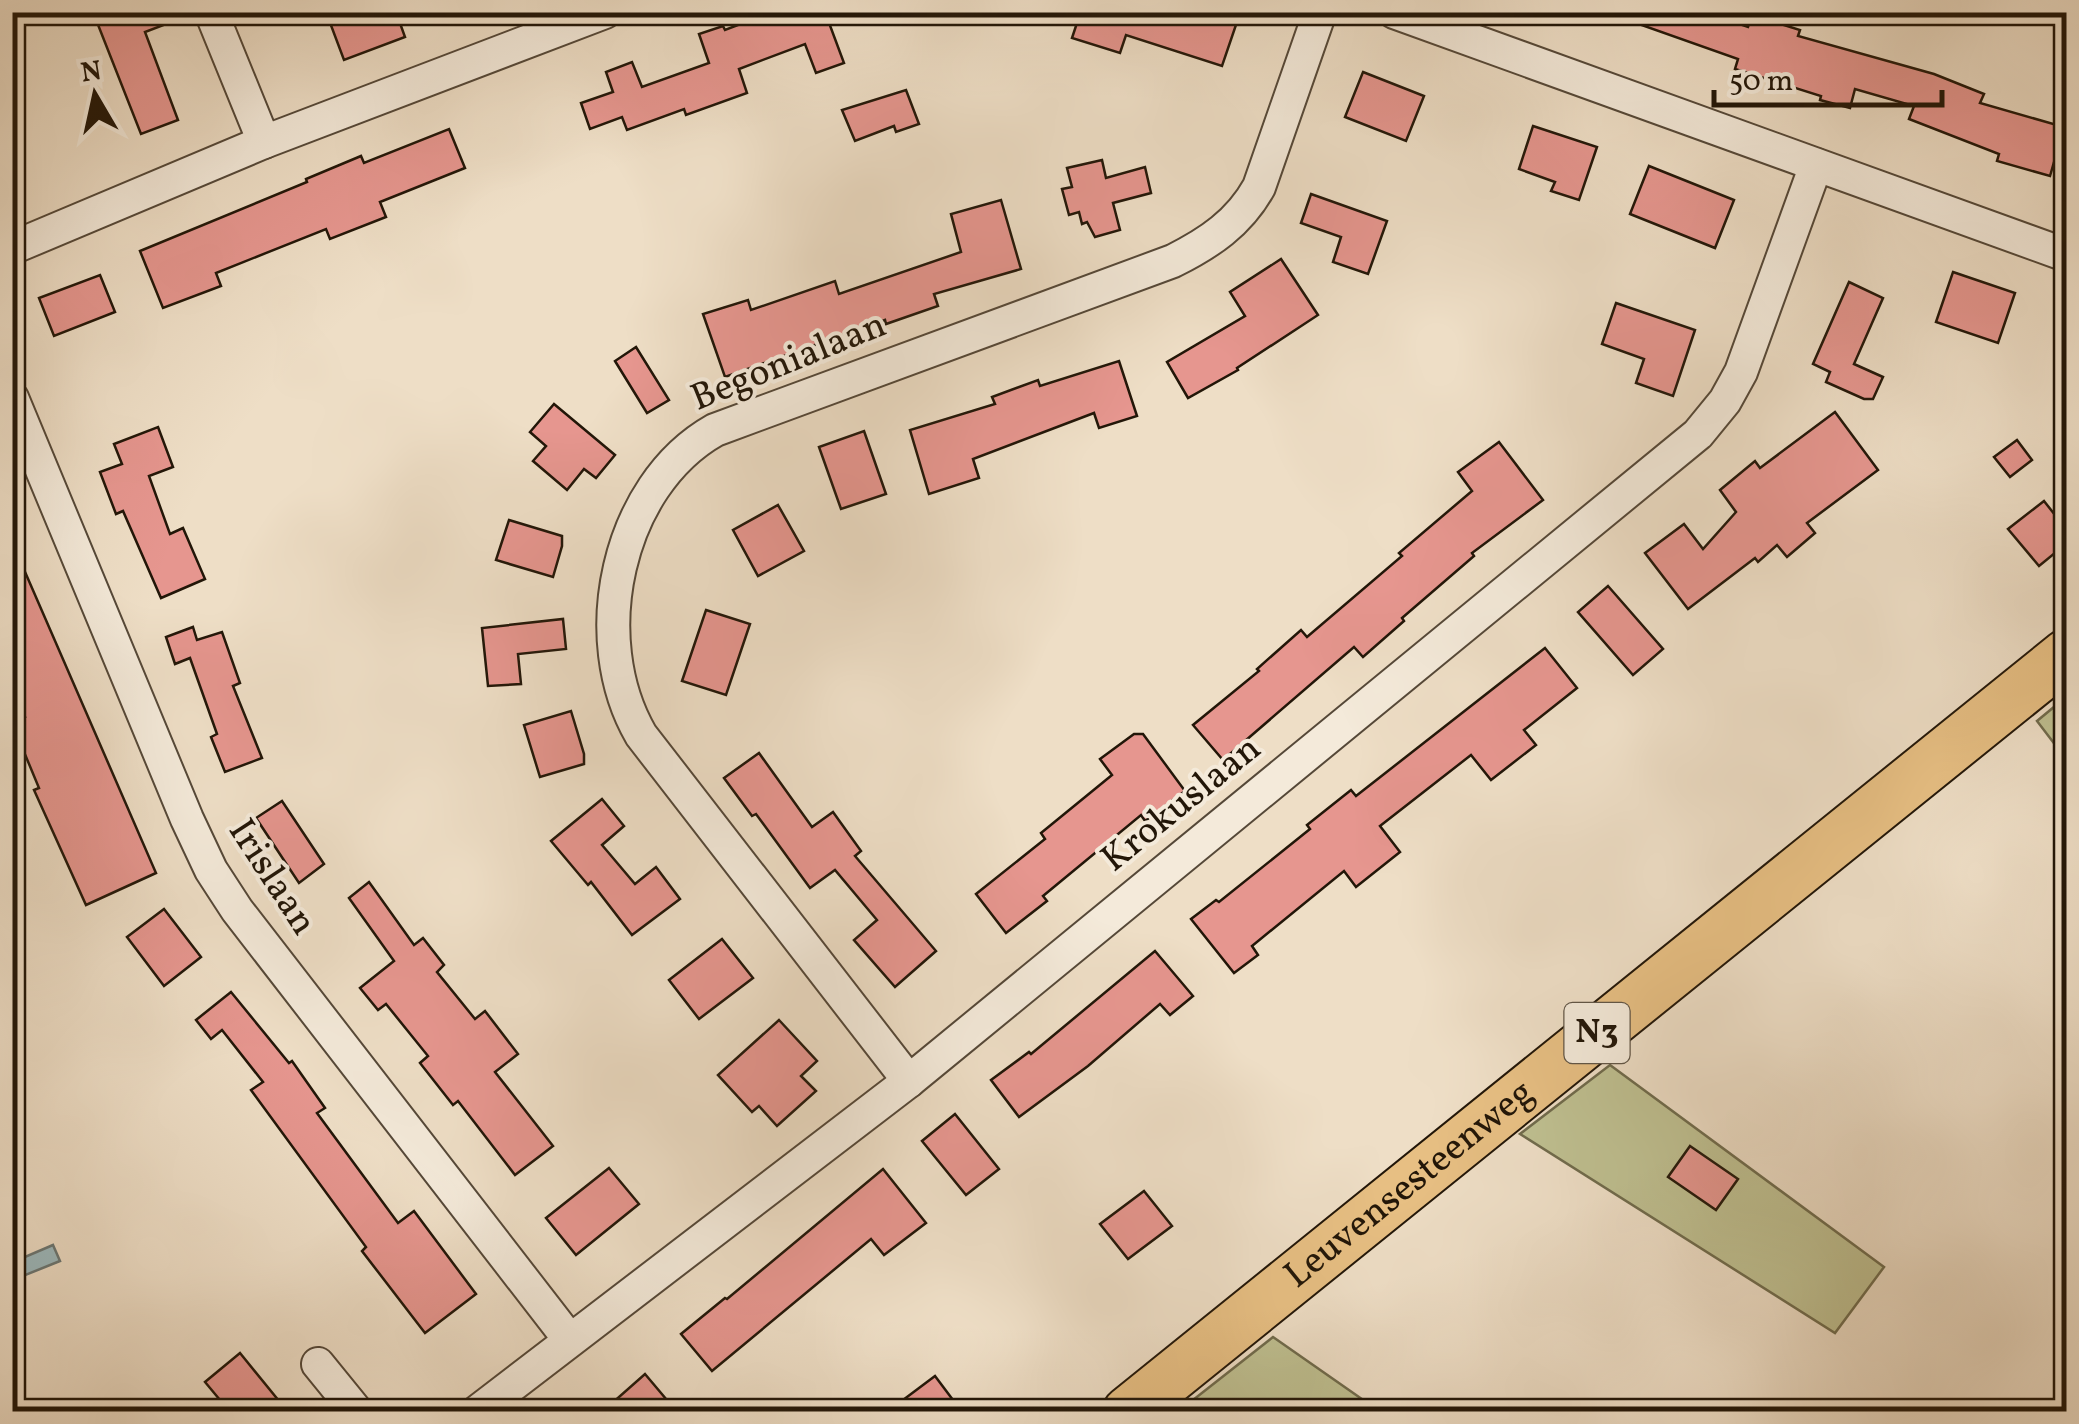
<svg xmlns="http://www.w3.org/2000/svg" width="2079" height="1424" viewBox="0 0 2079 1424" font-family="Vollkorn,serif">
<style>
.green{fill:#bfc091;stroke:#706b4c;stroke-width:2.5}
.water{fill:#9dbabe;stroke:#6c7875;stroke-width:2.5}
.building{fill:#e6968f;stroke:#221608;stroke-width:2.5}
.lines{fill:none;stroke-linecap:round;stroke-linejoin:round}
.street-casing{stroke:#554838;stroke-width:36}
.primary-casing{stroke:#221608;stroke-width:54}
.street{stroke:#f4eada;stroke-width:32}
.primary{stroke:#e7bf83;stroke-width:50}
.labels{text-anchor:middle;dominant-baseline:central;stroke-width:8;stroke-linejoin:round;paint-order:stroke}
.shield{fill:#f4eada;stroke:#615647;stroke-width:2.5}
.shield-label{font-size:35px;font-weight:bold;fill:#221608}
.street-label{font-size:38px;fill:#221608;stroke:#f4eada}
</style>
<rect width="100%" height="100%" fill="#eedec6"/>
<filter id="stains"><feTurbulence type="fractalNoise" baseFrequency=".002" numOctaves="4"/><feColorMatrix values="0 0 0 0 .2 0 0 0 0 .09 0 0 0 0 .02 0 0 0 .5 -.17"/></filter>
<radialGradient id="worn" r=".72"><stop offset=".6" stop-color="#630" stop-opacity="0"/><stop offset="1" stop-color="#630" stop-opacity=".3"/></radialGradient>
<g class="green">
<polygon points="2066,697 2066,759 2037,721"/>
<polygon points="1610,1065 1884,1267 1835,1333 1520,1134"/>
<polygon points="1273,1337 1379,1411 1179,1411"/>
</g>
<polygon class="water" points="53,1245 60,1261 13,1280 13,1262"/>
<g class="building">
<polygon points="93,12 190,12 190,15 145,32 178,120 141,134"/>
<polygon points="326,12 396,12 405,37 344,60"/>
<polygon points="772,12 825,12 844,63 816,73 805,44 739,69 747,93 686,115 684,109 627,130 622,117 590,129 581,103 613,92 606,72 632,62 642,87 709,63 699,34 723,26 725,30"/>
<polygon points="1072,12 1219,12 1238,19 1222,66 1126,35 1120,53 1072,38 1078,20 1071,17"/>
<polygon points="1617,12 1704,12 1748,27 1752,15 1800,30 1798,36 1934,74 1984,94 1980,103 2064,127 2050,176 1997,161 1999,154 1909,119 1914,106 1855,89 1850,108 1820,100 1821,96 1735,69 1738,59 1616,16"/>
<polygon points="1363,72 1424,96 1406,141 1345,117"/>
<polygon points="906,90 919,124 896,132 894,126 855,141 842,110"/>
<polygon points="1533,126 1597,147 1579,200 1551,191 1555,182 1519,169"/>
<polygon points="449,129 465,168 380,202 386,217 330,239 326,229 216,273 221,286 163,308 140,251 307,182 306,179 361,156 364,163"/>
<polygon points="1102,160 1106,178 1145,167 1151,193 1113,203 1120,230 1095,237 1087,222 1082,224 1079,212 1069,215 1062,189 1072,187 1067,168"/>
<polygon points="1649,166 1734,200 1715,248 1630,214"/>
<polygon points="1311,194 1387,221 1368,274 1333,262 1341,237 1301,223"/>
<polygon points="1001,200 1021,269 934,294 938,306 886,324 885,320 725,377 703,314 748,300 751,310 835,281 839,294 961,252 951,214"/>
<polygon points="1281,259 1318,315 1237,368 1238,370 1188,398 1167,362 1245,316 1230,292"/>
<polygon points="1953,272 2015,293 1998,343 1936,322"/>
<polygon points="100,275 115,312 54,336 39,298"/>
<polygon points="1849,282 1883,298 1854,364 1883,377 1873,399 1864,399 1826,382 1830,372 1813,364"/>
<polygon points="1616,303 1695,330 1673,396 1636,383 1644,359 1602,344"/>
<polygon points="636,347 669,400 647,413 615,361"/>
<polygon points="1119,361 1137,416 1099,428 1094,413 973,459 979,478 929,494 910,430 995,404 992,397 1038,380 1040,386"/>
<polygon points="554,404 615,455 596,478 584,469 567,490 533,461 546,446 530,432"/>
<polygon points="1835,412 1878,470 1807,523 1815,533 1787,557 1777,545 1758,562 1755,558 1688,609 1645,553 1684,524 1703,549 1736,512 1720,490 1755,461 1760,468"/>
<polygon points="158,427 173,467 149,476 170,534 183,528 205,579 161,598 123,511 116,514 100,472 122,464 114,444"/>
<polygon points="864,431 886,494 841,509 819,447"/>
<polygon points="2017,440 2032,460 2010,477 1994,457"/>
<polygon points="1499,442 1543,500 1472,553 1474,556 1402,618 1404,621 1363,657 1354,647 1223,760 1193,725 1259,671 1257,669 1301,630 1307,637 1402,556 1399,553 1472,491 1458,472"/>
<polygon points="2044,501 2066,529 2066,544 2039,566 2008,529"/>
<polygon points="778,505 804,551 758,576 733,530"/>
<polygon points="509,520 562,536 562,546 553,577 496,560"/>
<polygon points="12,542 156,873 86,905 34,790 39,788 12,723 25,717 12,689"/>
<polygon points="1608,586 1663,649 1633,675 1578,612"/>
<polygon points="706,610 750,624 726,695 682,681"/>
<polygon points="563,619 566,649 518,654 521,684 488,686 482,628"/>
<polygon points="193,627 197,640 222,632 240,683 233,686 262,758 225,772 211,737 217,734 190,658 175,664 166,637"/>
<polygon points="1545,648 1577,688 1524,730 1536,745 1491,780 1471,755 1380,826 1400,852 1356,887 1344,871 1252,946 1258,955 1234,973 1191,919 1216,900 1219,902 1310,829 1307,825 1351,790 1356,796"/>
<polygon points="571,711 584,754 584,764 540,777 524,725"/>
<polygon points="1134,734 1143,734 1185,791 1145,821 1141,815 1043,896 1047,901 1006,933 976,894 1045,839 1041,833 1112,775 1100,759"/>
<polygon points="759,753 812,827 833,812 861,851 855,856 936,951 895,987 854,940 877,920 835,870 810,888 756,814 752,816 724,778"/>
<polygon points="602,799 624,826 602,845 635,884 656,867 680,899 632,935 591,882 588,885 551,841"/>
<polygon points="282,801 324,864 299,883 256,818"/>
<polygon points="369,882 414,945 423,938 444,965 437,972 475,1019 485,1011 518,1054 495,1072 553,1146 515,1175 458,1101 453,1105 420,1063 428,1056 386,1004 378,1010 360,988 394,961 349,898"/>
<polygon points="164,909 201,957 164,986 127,937"/>
<polygon points="722,939 753,978 699,1019 669,980"/>
<polygon points="1155,951 1193,996 1170,1015 1160,1004 1088,1066 1019,1117 991,1080 1029,1052 1031,1054"/>
<polygon points="231,992 289,1063 292,1061 325,1108 317,1113 398,1223 414,1211 476,1294 425,1333 362,1251 366,1247 251,1090 263,1082 222,1030 211,1039 196,1020"/>
<polygon points="779,1020 817,1061 801,1076 816,1091 777,1126 759,1106 752,1112 718,1075"/>
<polygon points="955,1114 999,1169 966,1195 922,1141"/>
<polygon points="1690,1146 1738,1179 1716,1210 1668,1177"/>
<polygon points="609,1168 639,1204 576,1255 546,1218"/>
<polygon points="883,1169 926,1223 884,1255 871,1239 712,1371 681,1334 725,1298 727,1299"/>
<polygon points="1144,1191 1172,1226 1128,1259 1100,1224"/>
<polygon points="240,1353 288,1412 230,1412 205,1382"/>
<polygon points="645,1374 677,1412 602,1412"/>
<polygon points="935,1376 962,1412 887,1412"/>
</g>
<g class="lines">
<g class="street-casing">
<g id="street">
<polyline points="211,12 264,142"/>
<polyline points="1394,12 2066,255"/>
<polyline points="12,248 264,142 605,12"/>
<polyline points="12,398 187,819 211,870 237,910 569,1339"/>
<path d="M909,1081L641,735C585,639 616,486 715,430L1173,261C1209,243 1239,223 1259,187L1320,12"/>
<polyline points="318,1364 357,1412"/>
<polyline points="477,1412 909,1081 1698,434 1725,401 1741,372 1816,165"/>
</g>
</g>
<g class="primary-casing">
<g id="primary">
<path id="s1" d="M1128,1412L2066,655"/>
</g>
</g>
<use href="#street" class="street"/>
<use href="#primary" class="primary"/>
</g>
<g class="labels">
<rect class="shield" x="1564.5" y="1003" width="65" height="60" rx="8"/>
<g class="shield-label">
<text x="1597" y="1033">N3</text>
</g>
<g class="street-label">
<text transform="translate(789 363) rotate(-22)">Begonialaan</text>
<text transform="translate(1182 805) rotate(-39)">Krokuslaan</text>
<text transform="translate(271 878) rotate(57)">Irislaan</text>
<text stroke="none"><textPath href="#s1" startOffset="362">Leuvensesteenweg</textPath></text>
</g>
</g>
<rect width="2079" height="1424" fill="none" stroke="#eedec6" stroke-width="50"/>
<rect x="15" y="15" width="2049" height="1394" fill="none" stroke="#221608" stroke-width="5"/>
<rect x="25" y="25" width="2029" height="1374" fill="none" stroke="#221608" stroke-width="2.5"/>
<g transform="translate(95 95) rotate(351)" stroke="#f4eada" stroke-width="8" paint-order="stroke">
<path d="M0-8L18 38L0 25L-18 38Z" fill="#221608"/>
<text y="-15" font-size="28" font-weight="bold" text-anchor="middle" fill="#221608">N</text>
</g>
<path d="M1714 90v15h228v-15" fill="none" stroke="#221608" stroke-width="5"/>
<text x="1729" y="90" font-size="30" fill="#221608" stroke="#f4eada" stroke-width="8" paint-order="stroke">50 m</text>
<rect width="100%" height="100%" filter="url(#stains)"/>
<rect width="100%" height="100%" fill="url(#worn)"/>
</svg>
